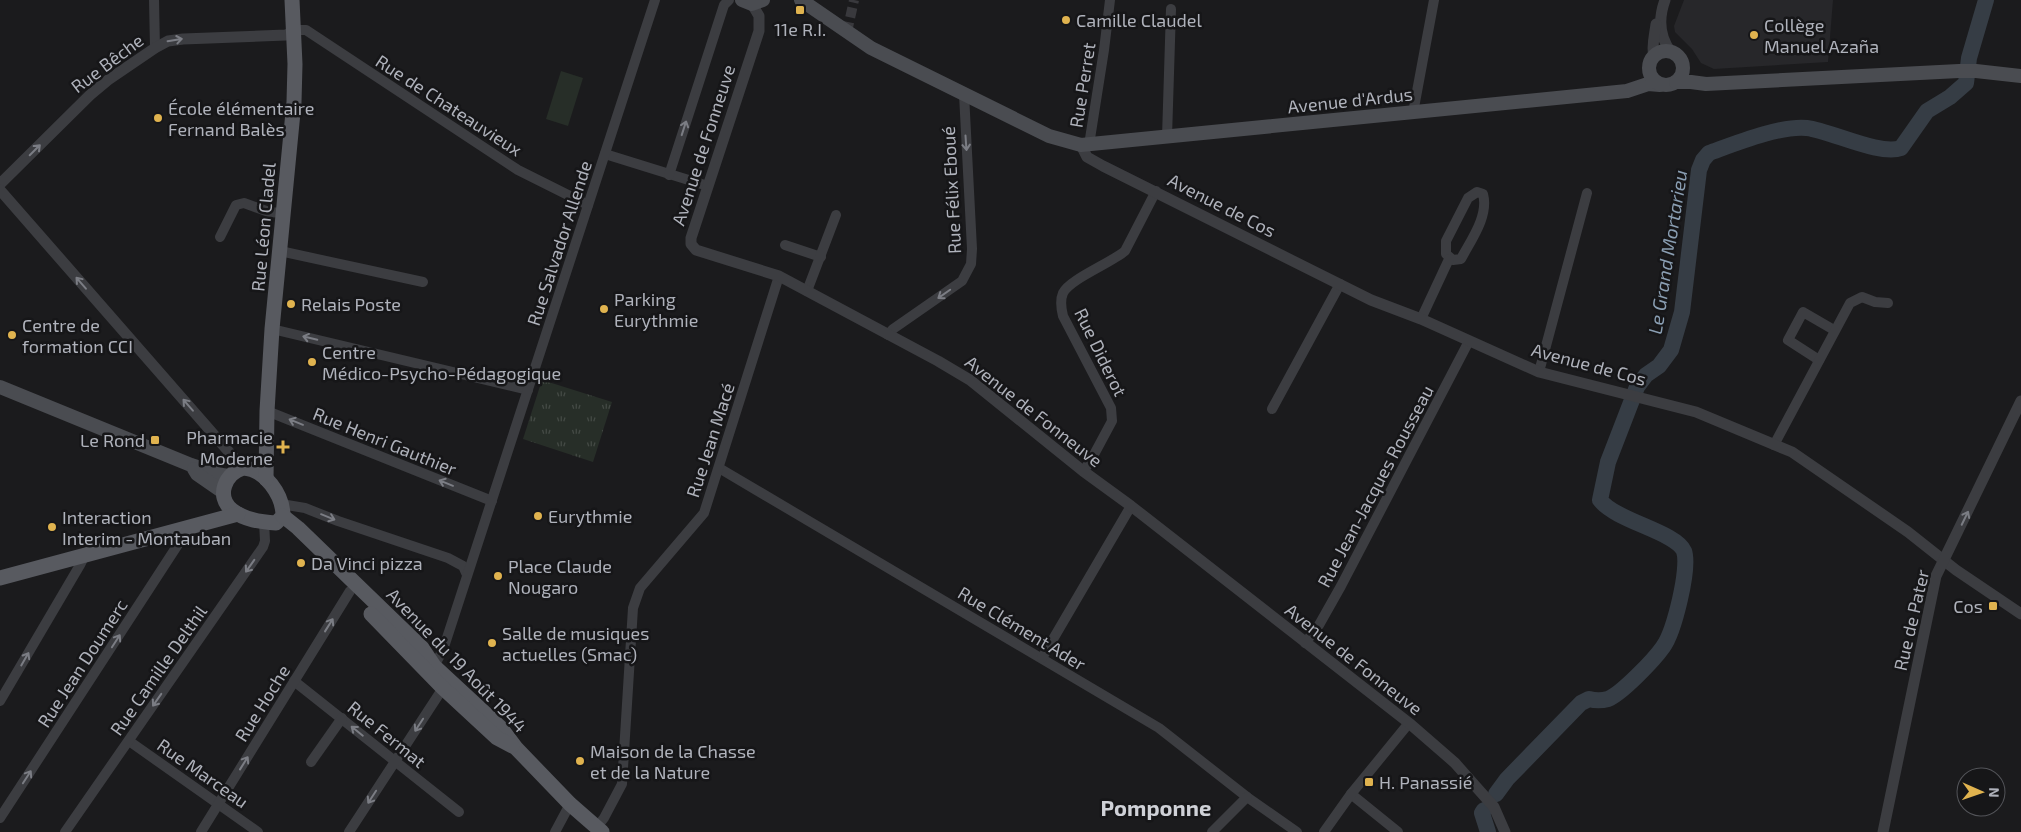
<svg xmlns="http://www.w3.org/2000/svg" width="2021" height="832" viewBox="0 0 2021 832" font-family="'Exo 2',sans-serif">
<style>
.built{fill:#27272a}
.grass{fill:url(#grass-tufts)}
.pitch{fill:#272e28}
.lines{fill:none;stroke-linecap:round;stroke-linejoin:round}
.river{stroke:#363d45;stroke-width:16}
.minor-tunnel{stroke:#39393d;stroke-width:10;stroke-dasharray:10 5;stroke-linecap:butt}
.minor{stroke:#3c3d41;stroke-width:10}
.tertiary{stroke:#3c3d41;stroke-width:11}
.secondary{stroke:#4a4c51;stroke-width:14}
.primary{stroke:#585a60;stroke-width:15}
.oneway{stroke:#7b7d84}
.poi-dot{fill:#e0b34f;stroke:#161618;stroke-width:2}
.labels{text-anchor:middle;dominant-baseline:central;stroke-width:5;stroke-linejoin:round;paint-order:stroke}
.poi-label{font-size:18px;fill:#afb2bb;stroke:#161618;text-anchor:start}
.street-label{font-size:18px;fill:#afb2bb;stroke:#161618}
.water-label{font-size:19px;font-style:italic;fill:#8a9eb2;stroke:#161618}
.district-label{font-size:22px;font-weight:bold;fill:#cfd1d7;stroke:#161618}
</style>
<defs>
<pattern id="grass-tufts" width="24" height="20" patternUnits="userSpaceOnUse" patternTransform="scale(1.25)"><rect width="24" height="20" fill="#272e28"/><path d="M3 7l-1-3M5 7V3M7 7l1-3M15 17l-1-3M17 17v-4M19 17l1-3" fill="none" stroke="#444a45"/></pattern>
</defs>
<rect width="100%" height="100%" fill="#1b1b1d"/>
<polygon class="built" points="1684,0 1833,0 1828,62 1714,69 1701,63 1692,49 1675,32 1674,26"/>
<polygon class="grass" points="542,380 612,402 593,462 523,439"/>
<polygon class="pitch" points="561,71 583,78 568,126 546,119"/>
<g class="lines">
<g class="river">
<path d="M1496,794L1507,779L1581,703L1589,699C1596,701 1601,701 1608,699C1621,694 1654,660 1663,647C1674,632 1690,568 1684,551C1676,532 1616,521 1600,500L1608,462L1637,387L1646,375L1659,366L1671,350L1682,312L1699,170L1703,160L1709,153C1734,144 1781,125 1807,128C1831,131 1880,156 1901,148L1927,111L1950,97L1966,83L1969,58L1986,0"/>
<polyline points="1484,810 1482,813 1488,832"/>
</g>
<polyline class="minor-tunnel" points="847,32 854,0"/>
<g class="minor">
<polyline points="154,0 155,48"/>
<polyline points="294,32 300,30 306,30 518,170 588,205"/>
<polyline points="1413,113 1434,0"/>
<polyline points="1167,137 1171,9"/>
<polyline points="1089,145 1104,50 1110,0"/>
<polyline points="605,154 708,186"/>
<polyline points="669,175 724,5 729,0"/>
<path d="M1477,192L1483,194C1489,216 1471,240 1461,259L1453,260L1446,254V241L1468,198Z"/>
<polyline points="220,237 236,205 244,203 269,212 283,213"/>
<polyline points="785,245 821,257"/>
<polyline points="280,251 423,282"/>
<polyline points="807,291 836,215"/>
<polyline points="1421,319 1449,259"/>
<polyline points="272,329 528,390"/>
<polyline points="888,335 893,329 962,281 971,264 972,249 964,94"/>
<polyline points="1819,360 1788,340 1803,312 1834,330"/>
<polyline points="1539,372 1587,193"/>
<polyline points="1272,409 1340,284"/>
<polyline points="267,411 492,501"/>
<polyline points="1774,445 1850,303 1862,297 1875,302 1888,303"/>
<polyline points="719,468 1159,728 1247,797 1297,832"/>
<path d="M1083,471L1090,462L1112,421L1111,408L1063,316C1061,308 1060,300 1063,293C1070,279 1111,263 1125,251L1156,191"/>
<polyline points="281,504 305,508 338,521 448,558 463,566 467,575"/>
<polyline points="1305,643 1319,625 1341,586 1469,341"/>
<polyline points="1042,658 1131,506"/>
<polyline points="434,666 443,650 655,0"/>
<polyline points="294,681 459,812"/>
<polyline points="0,701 80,565 85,555"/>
<polyline points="129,741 258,832"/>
<polyline points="311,762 342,718"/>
<polyline points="1351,794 1398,832"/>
<polyline points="0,818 190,526"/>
<polyline points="597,827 604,818 622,784 633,608 640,588 704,513 779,276"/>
<polyline points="65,832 263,547 265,541 264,522"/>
<polyline points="201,832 350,591"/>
<polyline points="349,832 443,688 447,686"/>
<polyline points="555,832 570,804"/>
<polyline points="1212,832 1247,797"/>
<polyline points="1324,832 1351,794 1409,723"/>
</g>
<g class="tertiary">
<path d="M1665,0C1658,19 1659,36 1671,52"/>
<polyline points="752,4 759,16 759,31 691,238 691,244 696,250 779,276 938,361 970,380 1083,471 1131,506 1409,723 1455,763 1494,807 1505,832"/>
<path d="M1654,56C1651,48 1655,33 1656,24"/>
<polyline points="1081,145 1087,157 1103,166 1371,300 1421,319 1539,372 1696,412 1792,452 1908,532 1956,570 2021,614"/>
<polyline points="0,184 90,95 108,80 155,48 168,41 183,39 286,35 294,32"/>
<polyline points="0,190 243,468"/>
<polyline points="1883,832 1936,576 2021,401"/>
</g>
<g class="secondary">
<polyline points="742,0 752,4 763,0"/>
<polyline points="801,0 871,48 1049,136 1081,145 1627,91 1648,84 1660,85"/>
<circle cx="1666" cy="68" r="17"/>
<polyline points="1676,82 1691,82 1706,84 1959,71 1976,71 2021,76"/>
<polyline points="0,387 191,465 222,475 229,476"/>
<polyline points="194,469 197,474 223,492"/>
</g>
<g class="primary">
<path d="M243,468C265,469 283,495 283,516L276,523C261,522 244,520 232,510C215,496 226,473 243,468Z"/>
<polyline points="266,479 267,411 272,329 294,102 295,64 292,0"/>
<polyline points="283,516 298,528 422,648 434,666 501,728 516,748 570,804 602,832"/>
<polyline points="0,578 238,514"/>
<polyline points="371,614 443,688 497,738 512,746"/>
</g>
</g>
<defs><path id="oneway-shaft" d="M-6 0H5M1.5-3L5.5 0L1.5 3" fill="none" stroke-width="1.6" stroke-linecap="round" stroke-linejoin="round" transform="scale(1.25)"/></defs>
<g class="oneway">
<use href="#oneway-shaft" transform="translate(175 40) rotate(-9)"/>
<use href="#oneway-shaft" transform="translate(684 128) rotate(-72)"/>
<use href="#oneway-shaft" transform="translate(966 143) rotate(86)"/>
<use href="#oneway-shaft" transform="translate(35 150) rotate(-45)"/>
<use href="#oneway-shaft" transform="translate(81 283) rotate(-131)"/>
<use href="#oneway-shaft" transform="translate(944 294) rotate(145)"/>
<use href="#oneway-shaft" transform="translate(310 338) rotate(-167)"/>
<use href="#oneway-shaft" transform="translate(188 405) rotate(-131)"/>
<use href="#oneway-shaft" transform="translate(296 422) rotate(-158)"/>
<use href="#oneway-shaft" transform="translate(446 483) rotate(-158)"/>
<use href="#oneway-shaft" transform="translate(328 517) rotate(22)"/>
<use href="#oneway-shaft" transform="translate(1965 518) rotate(-64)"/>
<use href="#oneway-shaft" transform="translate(250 566) rotate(125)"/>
<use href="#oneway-shaft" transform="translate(329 625) rotate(-58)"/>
<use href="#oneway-shaft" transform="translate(116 641) rotate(-57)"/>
<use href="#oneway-shaft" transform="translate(25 659) rotate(-60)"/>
<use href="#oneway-shaft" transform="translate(157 700) rotate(125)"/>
<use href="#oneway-shaft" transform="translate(419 725) rotate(123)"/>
<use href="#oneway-shaft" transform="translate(357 731) rotate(-141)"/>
<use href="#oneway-shaft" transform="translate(244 763) rotate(-58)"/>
<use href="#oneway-shaft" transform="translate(27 777) rotate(-57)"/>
<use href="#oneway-shaft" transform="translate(372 797) rotate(123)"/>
</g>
<g class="poi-dot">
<rect x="795" y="5" width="10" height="10" rx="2.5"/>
<circle cx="1066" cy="20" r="5"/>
<circle cx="1754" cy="35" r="5"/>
<circle cx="158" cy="118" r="5"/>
<circle cx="291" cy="304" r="5"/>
<circle cx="604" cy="309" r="5"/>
<circle cx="12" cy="335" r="5"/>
<circle cx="312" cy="362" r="5"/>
<rect x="150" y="435" width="10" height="10" rx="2.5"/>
<path d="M280.5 439.5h5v5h5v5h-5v5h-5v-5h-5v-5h5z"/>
<circle cx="538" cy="516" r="5"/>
<circle cx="52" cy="527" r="5"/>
<circle cx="301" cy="563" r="5"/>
<circle cx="498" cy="576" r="5"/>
<rect x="1988" y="601" width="10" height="10" rx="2.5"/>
<circle cx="492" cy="643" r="5"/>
<circle cx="580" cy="761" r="5"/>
<rect x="1364" y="777" width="10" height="10" rx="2.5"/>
</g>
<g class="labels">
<g class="poi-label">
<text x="1076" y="20">Camille Claudel</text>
<text x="1764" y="25">Collège<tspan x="1764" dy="21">Manuel Azaña</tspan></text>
<text x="800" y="29" text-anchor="middle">11e R.I.</text>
<text x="168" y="108">École élémentaire<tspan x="168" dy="21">Fernand Balès</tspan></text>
<text x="614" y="299">Parking<tspan x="614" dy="21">Eurythmie</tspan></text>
<text x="301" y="304">Relais Poste</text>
<text x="22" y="325">Centre de<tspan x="22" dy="21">formation CCI</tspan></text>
<text x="322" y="352">Centre<tspan x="322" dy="21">Médico-Psycho-Pédagogique</tspan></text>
<text x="273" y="437" text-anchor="end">Pharmacie<tspan x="273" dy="21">Moderne</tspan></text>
<text x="145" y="440" text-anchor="end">Le Rond</text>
<text x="548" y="516">Eurythmie</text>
<text x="62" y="517">Interaction<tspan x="62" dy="21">Interim - Montauban</tspan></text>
<text x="311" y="563">Da Vinci pizza</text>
<text x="508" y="566">Place Claude<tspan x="508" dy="21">Nougaro</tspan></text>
<text x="1983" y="606" text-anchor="end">Cos</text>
<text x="502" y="633">Salle de musiques<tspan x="502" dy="21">actuelles (Smac)</tspan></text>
<text x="590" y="751">Maison de la Chasse<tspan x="590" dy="21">et de la Nature</tspan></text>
<text x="1379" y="782">H. Panassié</text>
</g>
<g class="street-label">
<text transform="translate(107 63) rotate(-37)">Rue Bêche</text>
<text transform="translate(1082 85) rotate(-81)">Rue Perret</text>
<text transform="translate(1350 100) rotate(-6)">Avenue d'Ardus</text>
<text transform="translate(449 105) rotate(33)">Rue de Chateauvieux</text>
<text transform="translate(703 145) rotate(-72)">Avenue de Fonneuve</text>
<text transform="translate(951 190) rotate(-93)">Rue Félix Eboué</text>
<text transform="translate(1222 205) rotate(27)">Avenue de Cos</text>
<text transform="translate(263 227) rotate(-85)">Rue Léon Cladel</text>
<text transform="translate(559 243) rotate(-72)">Rue Salvador Allende</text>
<text transform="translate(1101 352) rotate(64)">Rue Diderot</text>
<text transform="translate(1589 364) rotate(15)">Avenue de Cos</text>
<text transform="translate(1034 411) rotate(38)">Avenue de Fonneuve</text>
<text transform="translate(710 440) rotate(-72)">Rue Jean Macé</text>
<text transform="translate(385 441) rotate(22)">Rue Henri Gauthier</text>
<text transform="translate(1375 486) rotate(-62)">Rue Jean-Jacques Rousseau</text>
<text transform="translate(1911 620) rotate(-77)">Rue de Pater</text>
<text transform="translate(1022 628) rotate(31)">Rue Clément Ader</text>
<text transform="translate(1354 659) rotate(38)">Avenue de Fonneuve</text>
<text transform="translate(457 660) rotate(46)">Avenue du 19 Août 1944</text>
<text transform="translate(82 663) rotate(-57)">Rue Jean Doumerc</text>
<text transform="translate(158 670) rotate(-55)">Rue Camille Delthil</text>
<text transform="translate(262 703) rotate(-58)">Rue Hoche</text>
<text transform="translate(387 734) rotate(39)">Rue Fermat</text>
<text transform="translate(203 773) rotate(35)">Rue Marceau</text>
</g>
<g class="water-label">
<text transform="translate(1667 252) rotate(-81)">Le Grand Mortarieu</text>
</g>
<g class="district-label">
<text x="1156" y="807">Pomponne</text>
</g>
</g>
<g transform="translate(1981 792) rotate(92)"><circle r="24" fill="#161618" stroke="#535459"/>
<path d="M0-4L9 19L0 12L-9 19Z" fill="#e0b34f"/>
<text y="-8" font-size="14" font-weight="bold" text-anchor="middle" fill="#afb2bb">N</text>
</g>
</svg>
